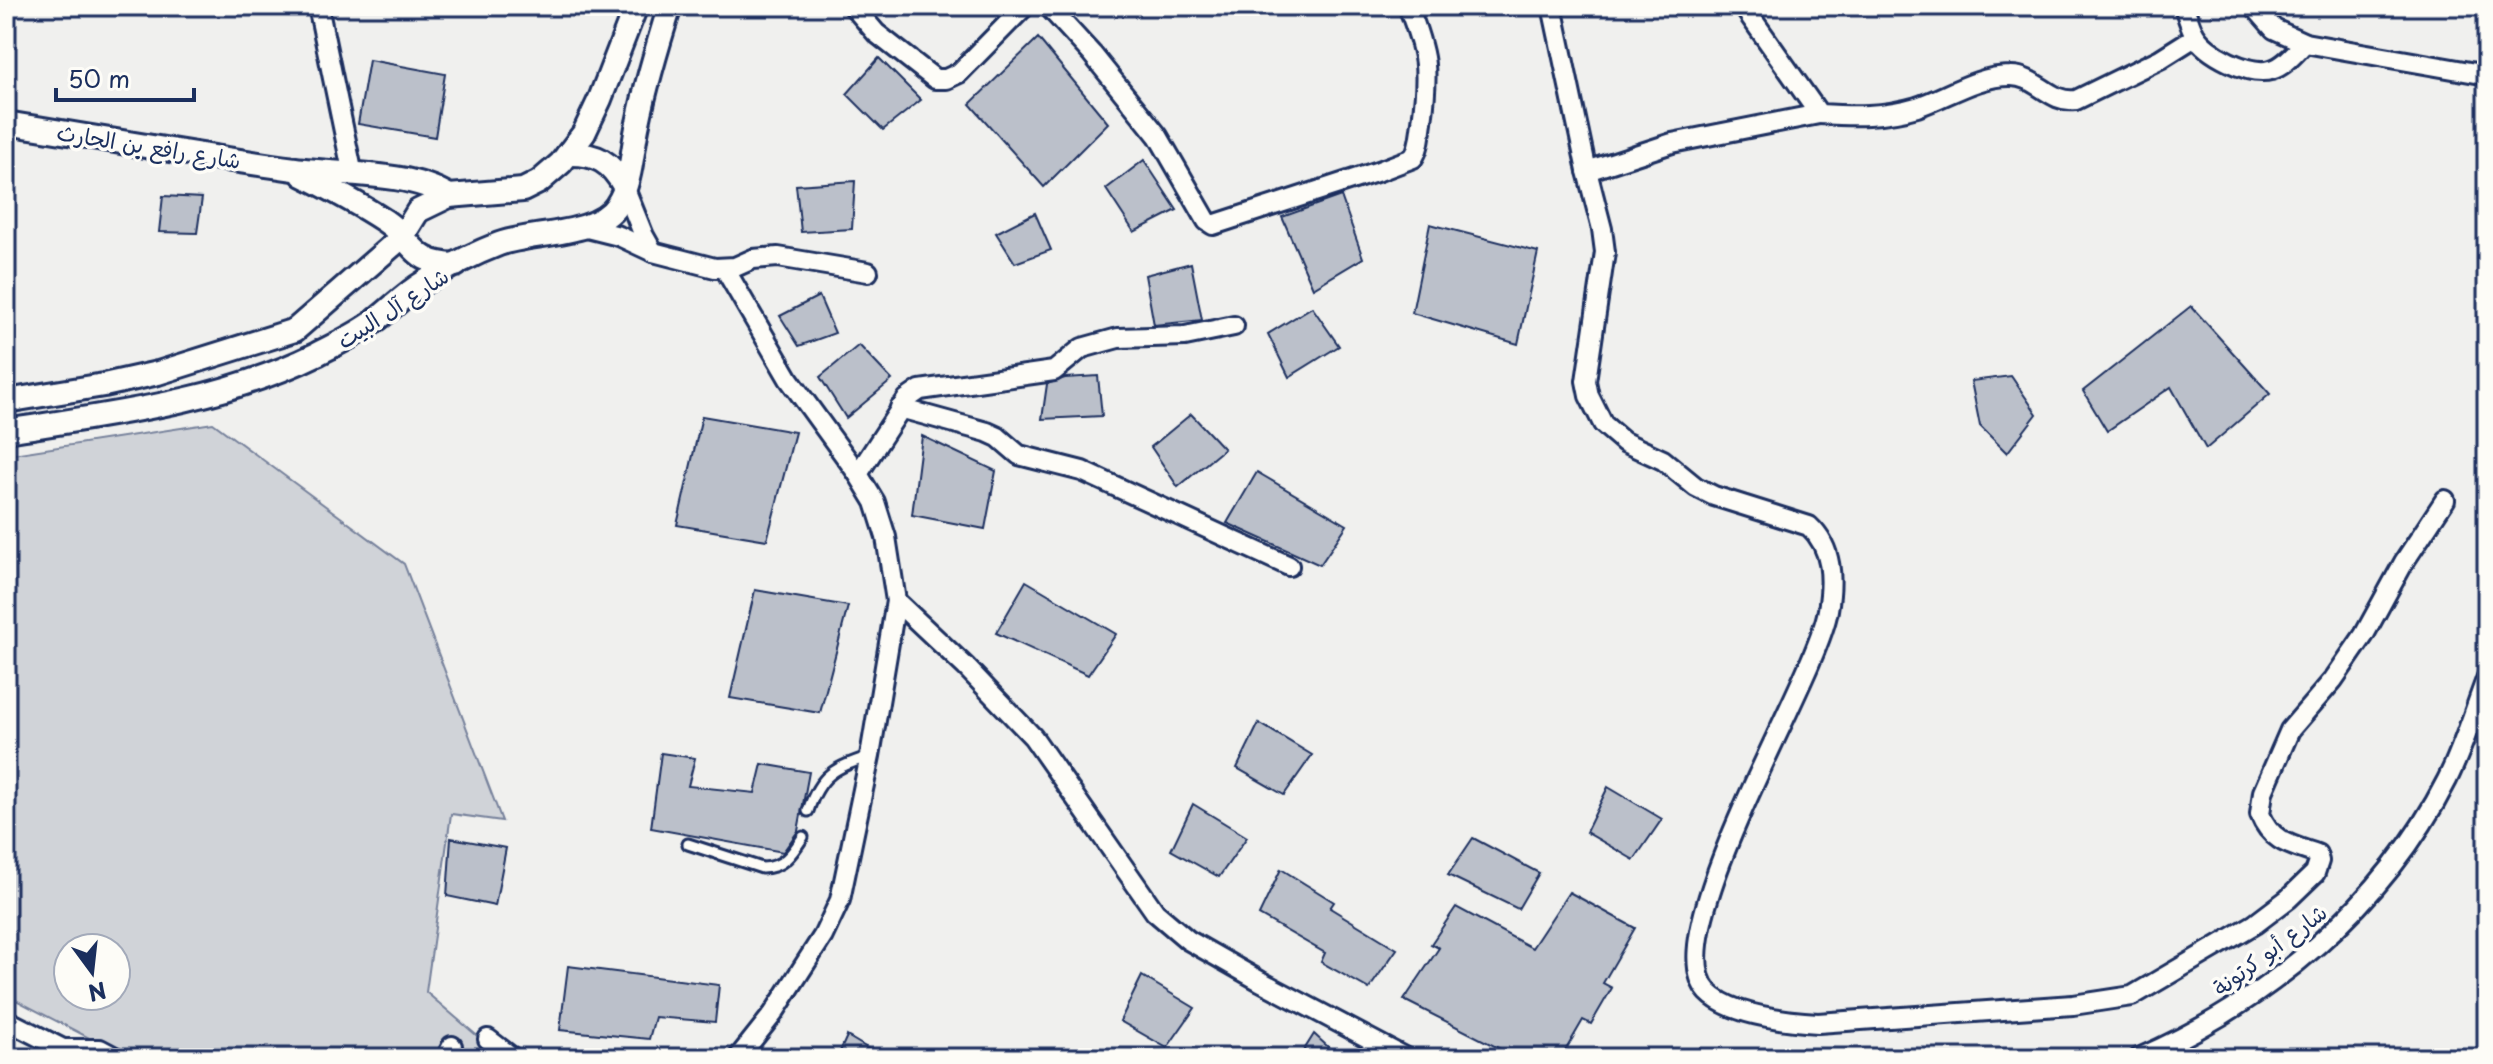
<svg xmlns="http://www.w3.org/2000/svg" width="2493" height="1064" viewBox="0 0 2493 1064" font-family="'Playpen Sans','Playpen Sans Arabic',sans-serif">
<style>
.green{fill:#d0d3d8;stroke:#76819b;stroke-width:2;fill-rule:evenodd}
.building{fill:#bbc0ca;stroke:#1b2f5e;stroke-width:2}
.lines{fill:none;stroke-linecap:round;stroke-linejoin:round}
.service-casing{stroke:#1b2f5e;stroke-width:15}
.minor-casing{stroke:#1b2f5e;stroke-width:24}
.tertiary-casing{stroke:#1b2f5e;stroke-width:28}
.service{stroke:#fdfcf7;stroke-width:9}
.minor{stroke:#fdfcf7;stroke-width:18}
.tertiary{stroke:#fdfcf7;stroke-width:22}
.labels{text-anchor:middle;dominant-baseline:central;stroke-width:7;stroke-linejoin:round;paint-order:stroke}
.street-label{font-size:22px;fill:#1b2f5e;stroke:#fdfcf7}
</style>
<rect width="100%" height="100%" fill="#f0f0ee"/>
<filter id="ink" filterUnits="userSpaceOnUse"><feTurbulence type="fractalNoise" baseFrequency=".0125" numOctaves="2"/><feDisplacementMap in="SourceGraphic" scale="16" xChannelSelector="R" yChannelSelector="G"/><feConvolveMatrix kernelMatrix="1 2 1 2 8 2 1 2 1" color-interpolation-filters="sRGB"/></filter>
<g filter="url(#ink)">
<path class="green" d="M213,423L404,564L502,821L451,814L426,992L503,1058H128L6,995V455ZM68,948H116V996H68Z"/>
<g class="building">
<polygon points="1038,38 1108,123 1044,187 970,104"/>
<polygon points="879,58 921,100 883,130 847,94"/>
<polygon points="369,60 445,74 435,137 358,124"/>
<polygon points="1144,160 1177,210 1134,232 1106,189"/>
<polygon points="855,181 852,229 801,232 796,185"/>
<polygon points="163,196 202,198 197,233 159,232"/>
<polygon points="1341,196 1363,258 1313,288 1282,217"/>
<polygon points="1035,213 1051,250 1015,263 996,233"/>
<polygon points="1430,224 1538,252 1518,344 1412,313"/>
<polygon points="1191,263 1202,320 1154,325 1145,275"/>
<polygon points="819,296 835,333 799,346 780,316"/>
<polygon points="2191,306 2270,394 2206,449 2171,387 2107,431 2083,391"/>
<polygon points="1312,307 1339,346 1289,377 1268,334"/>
<polygon points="859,345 892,380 846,418 820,377"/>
<polygon points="1098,376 1102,416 1042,419 1047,384 1065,378"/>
<polygon points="2011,376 2037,414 2007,453 1980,426 1971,381"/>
<polygon points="1191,414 1224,449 1178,487 1151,447"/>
<polygon points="702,416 795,432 767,540 677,525"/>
<polygon points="922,436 996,471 985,529 912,515"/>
<polygon points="1257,472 1347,525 1320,565 1227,523"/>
<polygon points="1026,581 1116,634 1088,675 996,633"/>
<polygon points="755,590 848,606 820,713 730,698"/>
<polygon points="1259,723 1312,755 1284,795 1237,768"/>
<polygon points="661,753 695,758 688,786 755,793 762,764 809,772 798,831 783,852 651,828"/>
<polygon points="1608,787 1662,819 1634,860 1586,832"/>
<polygon points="1193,804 1247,837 1219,877 1171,850"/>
<polygon points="451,838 506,848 495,906 447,896"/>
<polygon points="1473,838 1539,873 1518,909 1448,875"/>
<polygon points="1281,869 1334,902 1330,908 1397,949 1369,989 1321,962 1325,953 1259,915"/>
<polygon points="1569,892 1635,928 1603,983 1612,988 1591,1024 1583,1020 1561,1058 1518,1058 1404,1000 1439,948 1431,944 1456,907 1532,948"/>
<polygon points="568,966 719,985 715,1022 655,1017 649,1039 560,1030"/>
<polygon points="1142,976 1195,1008 1167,1048 1120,1021"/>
<polygon points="1314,1034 1340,1058 1299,1058"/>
<polygon points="847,1036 884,1058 837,1058"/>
</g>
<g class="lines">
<g class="service-casing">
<g id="service">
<path d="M808,811C820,774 835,768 870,756"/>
<path d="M688,844L762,868C783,868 792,854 803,837"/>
</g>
</g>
<g class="minor-casing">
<g id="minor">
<polyline points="318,6 353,175"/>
<polyline points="853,6 876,33 935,79 946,79 959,73 1025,6"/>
<path d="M1048,6L1092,54L1158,136L1207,221L1213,225L1379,171L1413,158C1420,148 1420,134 1422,122C1429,69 1427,55 1408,6"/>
<polyline points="1552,6 1587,171 1672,143 1819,114"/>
<path d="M1743,6L1819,114C1854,116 1883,117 1917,107C1947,97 1977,76 2010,76C2036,75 2050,104 2076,100L2160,59L2195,37"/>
<path d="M2184,6C2187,15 2190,27 2195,35C2206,54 2249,76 2271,70C2284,67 2295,53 2305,43"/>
<polyline points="2254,6 2274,29 2305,43 2487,75"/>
<path d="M1587,171L1602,229L1605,252L1586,381L1589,396L1603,424L1624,442L1663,460L1696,487L1714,496L1809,526C1833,548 1833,580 1828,610C1816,682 1655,936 1708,992C1730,1015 1787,1021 1818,1023L2073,1005L2132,996L2255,924L2288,899L2315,873L2319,861L2317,854C2291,845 2271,842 2260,814L2263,792L2290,730L2333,680L2364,635L2404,562L2445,500"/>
<polyline points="624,186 644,236 653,252"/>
<polyline points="583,227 619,236 653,252 715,268 735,267 753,259 778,257 868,272"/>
<polyline points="725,269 789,379 858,474 875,502 886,537 896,601 966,667 1033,737 1155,912 1188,940 1260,981 1406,1058"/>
<polyline points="900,408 987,432 998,437 1019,455 1082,471 1289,566"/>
<polyline points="858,474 907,399 920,390 1054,371 1082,348 1118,338 1185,336 1234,326"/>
<polyline points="6,1020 63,1049 100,1049 117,1058"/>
<polyline points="488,1039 513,1058"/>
<polyline points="446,1058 452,1046"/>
<polyline points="738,1058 773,1014 823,936 840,900 870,756 896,601"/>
<path d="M2139,1058C2266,1003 2384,905 2447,780C2463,748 2474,711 2487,677"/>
</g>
</g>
<g class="tertiary-casing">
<g id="tertiary">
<path d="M6,123C102,138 198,156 295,169C342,175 409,171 449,196"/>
<path d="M568,154C596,153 611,162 624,186"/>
<path d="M303,175C331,189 359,204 385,221C416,242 410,263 456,265"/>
<polyline points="6,401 104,385 158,373 295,330 402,237 418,211 449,196 523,190 539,182 561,163 584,133 600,99 636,6"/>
<path d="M6,431C112,414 220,402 317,354C336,344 358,334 375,321C391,309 406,293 423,283C446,268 473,254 499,244C532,232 598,236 617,205C632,182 632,149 638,123C646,84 658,44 670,6"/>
</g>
</g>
<use href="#service" class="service"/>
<use href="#minor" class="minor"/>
<use href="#tertiary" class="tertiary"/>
</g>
</g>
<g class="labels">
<g class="street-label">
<text transform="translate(149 145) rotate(9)">شارع رافع بن الحارث</text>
<text transform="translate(392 307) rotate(-33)">شارع آل البيت</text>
<text transform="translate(2269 949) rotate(-37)">شارع أبو كرتونة</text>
</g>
</g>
<rect width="2493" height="1064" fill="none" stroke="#fdfcf7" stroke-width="32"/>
<rect x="16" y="16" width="2461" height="1032" fill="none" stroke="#1b2f5e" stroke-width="3" filter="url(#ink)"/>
<g transform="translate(92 972) rotate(165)"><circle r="38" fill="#fdfcf7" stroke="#a3aaba" stroke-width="2"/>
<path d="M0-6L14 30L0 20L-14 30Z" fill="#1b2f5e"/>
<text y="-12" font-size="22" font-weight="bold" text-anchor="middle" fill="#1b2f5e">N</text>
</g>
<path d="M56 88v12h138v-12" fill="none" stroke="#1b2f5e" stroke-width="4"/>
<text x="68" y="88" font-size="24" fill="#1b2f5e" stroke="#fdfcf7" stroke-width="6" paint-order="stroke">50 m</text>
</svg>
